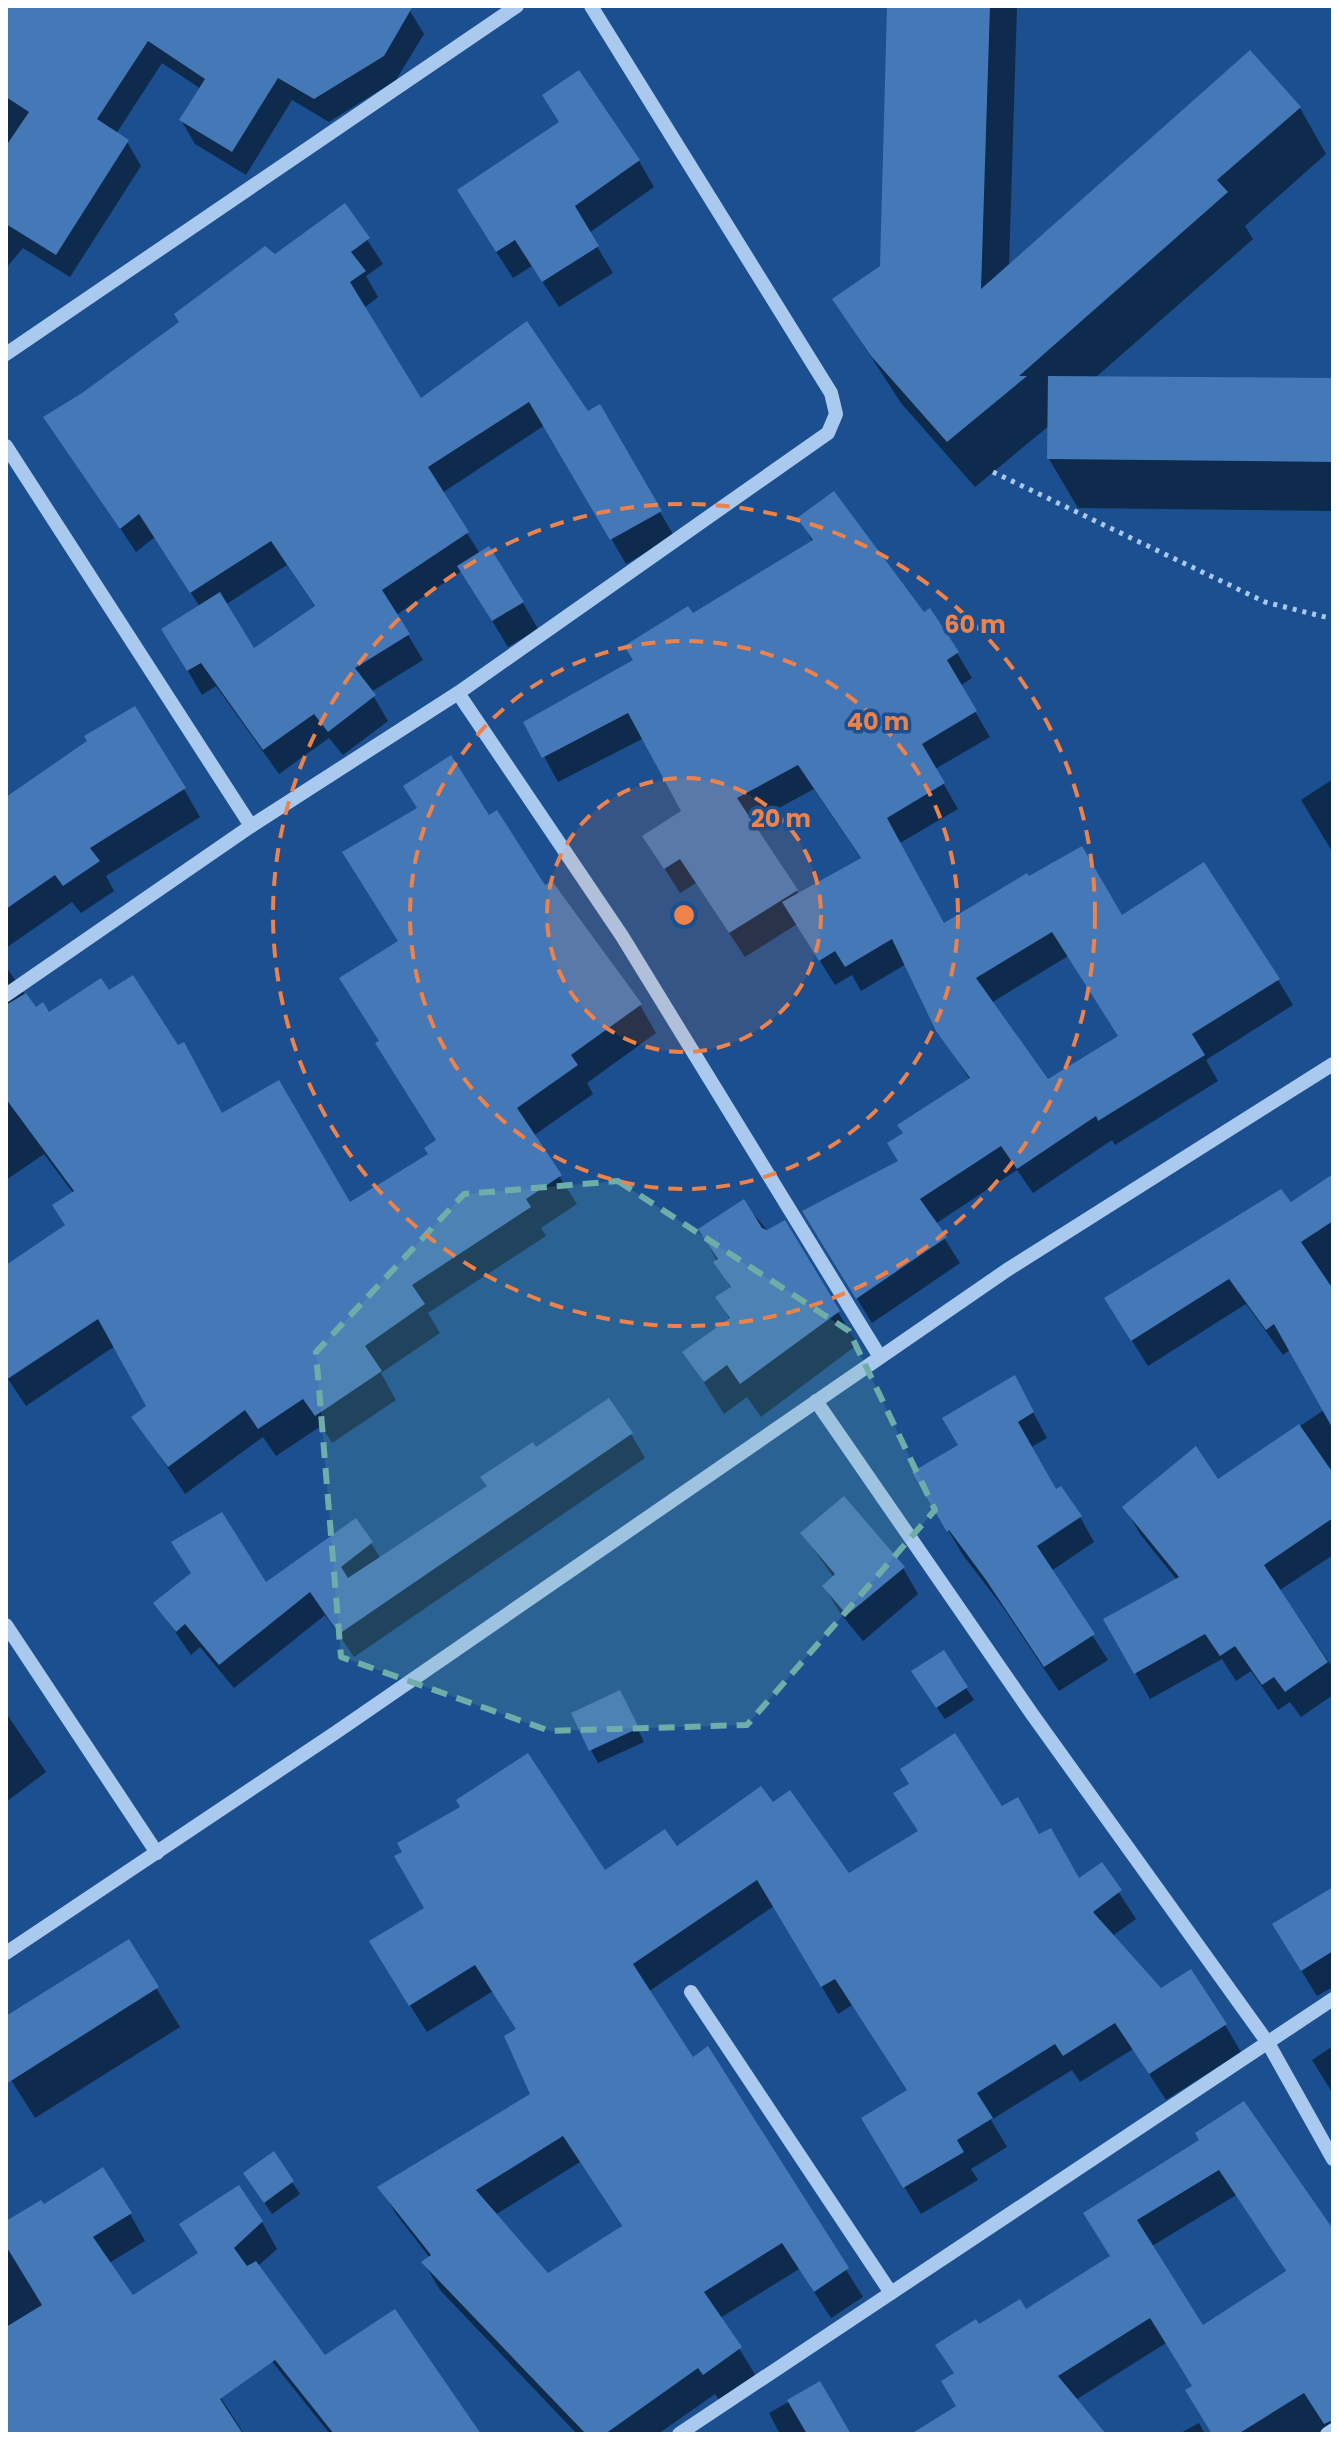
<svg xmlns="http://www.w3.org/2000/svg" width="1339" height="2440" viewBox="0 0 1339 2440" font-family="Poppins,sans-serif">
<style>
.shadow{fill:#0007;fill-rule:evenodd}
.building{fill:#4478b7;fill-rule:evenodd}
.lines{fill:none;stroke-linecap:round;stroke-linejoin:round}
.path{stroke:#a9c9ee;stroke-width:5;stroke-dasharray:4 6;stroke-linecap:butt}
.minor{stroke:#a9c9ee;stroke-width:14}
.marked{fill:#6fada8;fill-opacity:0.2;stroke:#6fada8;stroke-width:6;stroke-dasharray:16 10;stroke-linejoin:round}
.ring{fill:none;stroke:#ee8249;stroke-width:4;stroke-dasharray:14 10}
.centre{fill:#ee8249;stroke:#1b4f8f;stroke-width:4}
.ring-label{font-size:24px;text-anchor:middle;font-weight:bold;fill:#ee8249;stroke:#1b4f8f;stroke-width:7;stroke-linejoin:round;paint-order:stroke}
</style>
<rect width="100%" height="100%" fill="#1b4f8f"/>
<g class="shadow">
<polygon points="6,6 402,6 410,11 424,34 396,80 329,122 292,100 246,175 195,144 181,120 201,89 162,63 116,134 127,142 141,166 70,277 23,248 6,268"/>
<polygon points="889,6 1017,6 1009,267 1300,108 1326,154 1245,226 1253,239 1095,378 1333,380 1333,511 1078,508 1049,459 1050,425 975,487 901,403 834,300 881,267"/>
<polygon points="639,161 654,187 589,233 613,273 559,307 532,266 513,278 474,217"/>
<path d="M345,206L383,264L366,276L378,297L364,308L420,401L526,323L587,413L599,407L674,536L626,564L545,425L442,493L480,554L523,603L538,629L508,647L462,571L396,615L423,660L371,692L388,721L343,755L329,738L279,774L216,686L202,695L178,654L200,607L155,537L136,552L46,417L83,395ZM287,565L316,608L253,651L225,605Z"/>
<path d="M799,518L923,614L957,653L972,678L960,686L990,737L935,769L958,809L900,843L944,925L1121,918L1278,980L1293,1005L1206,1060L1218,1081L1115,1145L1112,1140L1033,1193L1017,1170L935,1224L960,1263L872,1323L819,1237L900,1162L970,1080L938,1030L906,964L861,991L852,975L835,985L797,924L745,957L696,883L680,893L644,836L684,812L644,738L558,782L526,723L636,661L693,616L813,542ZM814,789L862,860L799,895L751,823ZM1068,956L1120,1037L1048,1082L991,1003Z"/>
<polygon points="1333,779 1333,853 1301,800"/>
<polygon points="184,789 200,817 106,876 114,891 81,913 72,902 6,948 6,799"/>
<polygon points="489,817 640,1005 656,1033 587,1083 593,1094 533,1136 577,1204 541,1228 546,1236 428,1313 440,1333 381,1373 396,1400 332,1443 321,1426 276,1456 263,1437 185,1494 134,1417 148,1406 115,1346 26,1406 6,1376 6,1267 67,1226 74,1194 44,1154 6,1180 6,967 36,1010 222,1115 349,1205 430,1155 438,1141 380,1042 399,942"/>
<polygon points="1333,1176 1333,1555 1280,1590 1333,1668 1333,1695 1301,1717 1290,1702 1278,1710 1251,1671 1236,1681 1222,1659 1150,1699 1106,1620 1177,1580 1140,1534 1125,1507 1217,1482 1324,1410 1291,1349 1283,1355 1246,1304 1148,1366 1122,1325"/>
<polygon points="743,1202 838,1312 857,1345 761,1417 747,1397 724,1414 685,1353 730,1320 718,1298 731,1289 701,1230"/>
<polygon points="1028,1403 1047,1438 1030,1448 1055,1492 1080,1517 1094,1542 1051,1571 1108,1660 1059,1691 1002,1606 963,1555 914,1473"/>
<polygon points="631,1434 645,1458 354,1657 325,1615 234,1688 200,1647 191,1655 156,1604 265,1585 371,1543 381,1559 489,1488 536,1450"/>
<polygon points="802,1533 903,1568 918,1594 863,1641 840,1613 824,1586 834,1578"/>
<polygon points="921,1685 966,1688 974,1700 945,1719"/>
<polygon points="627,1706 644,1742 598,1763 591,1750"/>
<polygon points="6,1713 46,1772 6,1802"/>
<path d="M772,1805L848,1875L1001,1809L1039,1837L1079,1881L1101,1865L1136,1919L1112,1936L1161,1991L1225,2025L1241,2052L1166,2100L1133,2049L1080,2082L1072,2070L991,2120L1007,2147L971,2169L978,2180L921,2214L879,2146L909,2092L852,2005L838,2014L774,1906L648,1992L692,2060L708,2049L863,2297L831,2318L799,2269L720,2318L756,2376L720,2401L715,2394L658,2434H577L440,2290L424,2263L430,2258L396,2214L380,2187L532,2094L518,2031L493,1991L427,2032L387,1969L605,1873L676,1849ZM580,2162L623,2228L548,2276L495,2215Z"/>
<polygon points="1333,1889 1333,1987 1317,1996 1289,1951"/>
<polygon points="128,1942 180,2027 35,2118 6,2072 6,2019"/>
<polygon points="1333,2046 1333,2094 1312,2060"/>
<path d="M1202,2141L1333,2235V2434H1214L1194,2387L1166,2343L1074,2401L1062,2434H914L958,2407L955,2375L978,2326L1025,2311L1112,2257L1101,2240ZM1236,2195L1287,2273L1203,2327L1152,2246Z"/>
<polygon points="292,2182 300,2194 272,2214 253,2186"/>
<polygon points="43,2207 130,2214 145,2241 109,2263 132,2298 150,2287 244,2434 6,2434 6,2223"/>
<polygon points="262,2222 277,2249 258,2266 324,2358 478,2434 330,2434 210,2284 194,2258"/>
<polygon points="820,2384 851,2434 780,2434 769,2413"/>
<polygon points="1199,2423 1205,2434 1179,2434"/>
</g>
<g class="building">
<polygon points="6,6 413,6 384,56 314,99 278,78 232,152 179,120 205,79 148,41 97,119 129,140 56,255 6,224 6,146 29,112 6,97"/>
<polygon points="887,6 990,6 981,289 1250,50 1301,107 1217,180 1228,192 1019,376 1027,376 947,442 871,356 832,299 880,266"/>
<polygon points="579,70 640,160 575,206 599,246 542,282 515,240 496,252 457,190 559,122 542,95"/>
<polygon points="345,203 370,238 351,252 366,271 350,282 421,398 527,321 588,411 600,404 662,511 610,540 529,402 428,467 469,532 382,590 410,634 355,668 376,695 328,732 314,714 263,750 201,663 187,671 161,629 220,592 254,648 315,606 271,541 190,593 139,514 120,529 43,417 82,393 179,322 174,314 265,246 275,254"/>
<polygon points="1048,376 1333,378 1333,462 1047,459"/>
<path d="M834,491L924,612L930,608L959,652L947,660L977,711L922,744L945,783L887,818L944,923L1027,873L1029,876L1082,846L1122,915L1204,862L1280,979L1192,1034L1205,1055L1098,1121L1096,1116L1017,1169L1001,1146L920,1199L947,1237L856,1299L802,1211L898,1161L887,1143L903,1133L897,1125L970,1078L936,1031L892,939L845,967L835,951L819,961L782,902L861,858L798,765L737,798L798,890L729,933L680,859L664,869L642,836L681,811L628,713L542,758L523,722L633,660L624,646L688,606L693,613L813,540L797,518ZM1052,932L1118,1036L1048,1079L976,978Z"/>
<polygon points="489,546 524,602 492,621 457,566"/>
<polygon points="135,706 186,788 90,848 100,861 63,886 55,875 6,909 6,797 87,741 84,736"/>
<polygon points="451,755 489,815 497,810 545,885 552,881 642,1004 571,1055 578,1065 517,1108 562,1175 526,1199 531,1207 412,1285 425,1304 365,1346 382,1371 315,1416 303,1399 258,1429 245,1410 168,1467 131,1417 146,1406 98,1319 6,1380 6,1265 65,1225 52,1205 74,1191 6,1099 6,1005 26,993 36,1007 43,1002 49,1012 101,978 109,990 133,975 178,1045 184,1042 222,1113 279,1080 350,1202 428,1154 424,1148 436,1140 375,1043 379,1041 339,978 398,941 342,852 417,808 403,786"/>
<polygon points="1333,1174 1333,1221 1301,1242 1333,1289 1333,1429 1274,1324 1266,1330 1229,1279 1131,1341 1104,1298 1281,1189 1291,1202"/>
<polygon points="744,1199 762,1228 767,1230 785,1220 840,1311 740,1384 727,1365 704,1382 682,1352 730,1318 715,1297 731,1287 713,1262 718,1259 698,1229"/>
<polygon points="1015,1375 1034,1412 1018,1422 1056,1489 1061,1486 1082,1516 1037,1546 1095,1634 1044,1667 986,1580 949,1530 947,1532 912,1472 958,1445 942,1418"/>
<polygon points="609,1398 633,1433 339,1634 310,1592 219,1665 185,1624 176,1632 153,1603 191,1573 171,1542 222,1512 266,1582 356,1518 373,1542 341,1567 348,1578 487,1486 480,1477 533,1442 536,1447"/>
<polygon points="1299,1424 1333,1473 1333,1518 1264,1565 1328,1662 1285,1692 1274,1677 1262,1685 1235,1646 1220,1656 1205,1634 1134,1674 1103,1619 1179,1577 1122,1507 1196,1446 1218,1479"/>
<polygon points="844,1496 905,1567 847,1615 822,1586 835,1574 800,1533"/>
<polygon points="944,1650 968,1687 936,1708 911,1671"/>
<polygon points="620,1690 639,1728 589,1751 571,1713"/>
<path d="M955,1733L1002,1806L1018,1797L1039,1834L1051,1828L1079,1878L1102,1862L1122,1890L1093,1912L1161,1988L1191,1969L1227,2024L1149,2074L1115,2023L1063,2056L1055,2044L977,2093L993,2118L957,2140L964,2152L903,2188L861,2118L907,2090L835,1979L821,1987L757,1880L633,1964L693,2057L708,2046L849,2268L814,2292L782,2243L704,2292L742,2347L703,2375L698,2368L605,2434H586L421,2262L431,2255L377,2187L530,2094L504,2036L516,2029L475,1965L409,2006L369,1941L424,1908L394,1856L402,1852L397,1843L460,1807L456,1800L528,1753L605,1870L665,1829L677,1846L761,1786L773,1802L790,1790L849,1873L918,1831L893,1793L909,1784L900,1769ZM563,2136L622,2226L548,2273L476,2190Z"/>
<polygon points="1333,1887 1333,1951 1301,1971 1272,1924"/>
<polygon points="129,1939 159,1987 6,2084 6,2016"/>
<path d="M1244,2101L1333,2229V2420L1324,2424L1304,2393L1238,2434H1212L1185,2390L1192,2386L1150,2318L1058,2376L1106,2434H911L956,2406L941,2381L954,2373L935,2345L976,2319L979,2324L1020,2299L1026,2309L1110,2256L1083,2213L1199,2140L1195,2133ZM1219,2170L1286,2271L1203,2325L1137,2220Z"/>
<polygon points="274,2151 294,2181 264,2203 243,2173"/>
<polygon points="103,2167 132,2213 93,2237 133,2295 198,2253 179,2224 239,2185 263,2221 234,2248 247,2266 256,2261 325,2355 395,2309 481,2434 334,2434 275,2360 220,2399 243,2434 6,2434 6,2327 42,2305 6,2246 6,2221 41,2200 44,2204"/>
<polygon points="820,2381 851,2434 807,2434 787,2400"/>
</g>
<g class="lines">
<polyline class="path" points="993,472 1265,602 1333,619"/>
<g class="minor">
<polyline points="6,354 517,6"/>
<polyline points="6,446 251,826"/>
<polyline points="458,693 622,936 880,1357"/>
<polyline points="6,995 251,826 458,693 828,433 836,414 831,393 591,6"/>
<polyline points="816,1401 1032,1714 1268,2043 1333,2159"/>
<polyline points="6,1625 157,1853"/>
<polyline points="6,1953 335,1733 1007,1270 1333,1064"/>
<polyline points="691,1992 891,2293"/>
<polyline points="679,2434 1333,1999"/>
<polyline points="1327,2434 1333,2430"/>
</g>
</g>
<path class="marked" d="M618,1181L849,1331L935,1510L747,1725L550,1731L341,1657L316,1352L464,1194Z"/>
<circle cx="684" cy="915" r="137" fill="#ee8249" fill-opacity=".12"/>
<g class="ring">
<circle cx="684" cy="915" r="137"/>
<circle cx="684" cy="915" r="274"/>
<circle cx="684" cy="915" r="411"/>
</g>
<circle cx="684" cy="915" r="12" class="centre"/>
<g class="ring-label">
<text x="975" y="633">60 m</text>
<text x="878" y="730">40 m</text>
<text x="781" y="827">20 m</text>
</g>
<rect width="1339" height="2440" fill="none" stroke="#ffffff" stroke-width="16"/>
</svg>
